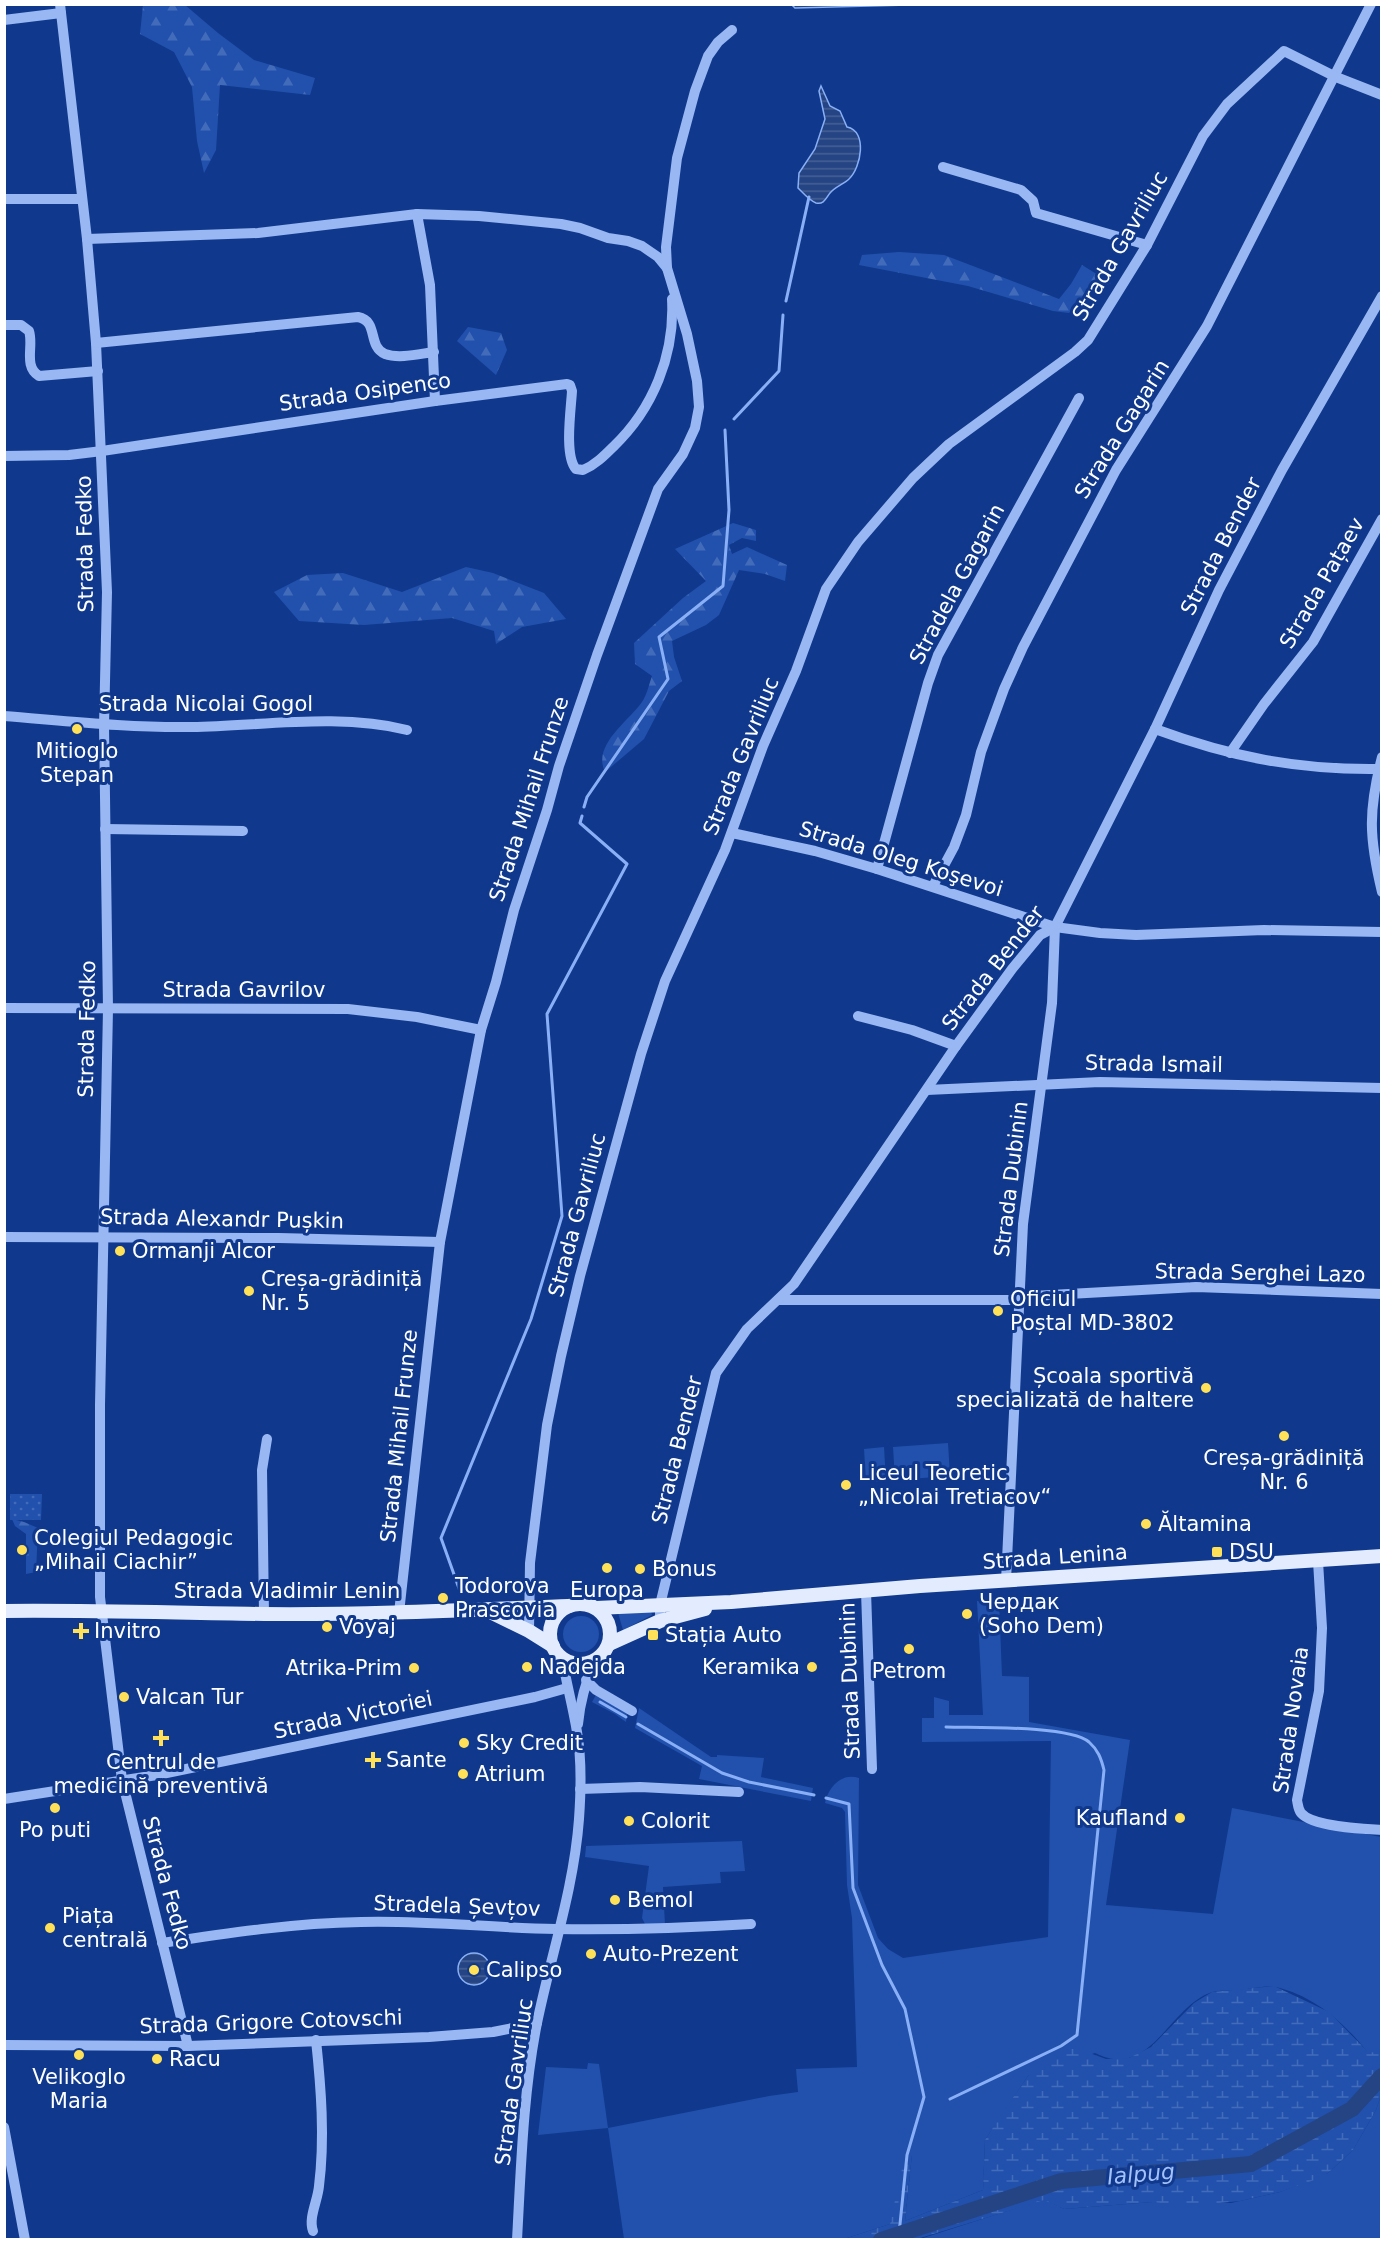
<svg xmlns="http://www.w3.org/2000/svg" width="1386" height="2244" viewBox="0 0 1386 2244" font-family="'DejaVu Sans',sans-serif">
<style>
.grass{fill:#2151ad}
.forest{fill:url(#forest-firs)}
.wetland{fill:url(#wetland-marsh)}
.park{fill:url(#park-dots)}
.water{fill:url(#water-rules);stroke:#89b0f6;stroke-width:1.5}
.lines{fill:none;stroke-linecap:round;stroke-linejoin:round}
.stream{stroke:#89b0f6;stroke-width:3}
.river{stroke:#254483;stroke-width:16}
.minor{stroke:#98b7f3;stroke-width:10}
.major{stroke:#e3ebff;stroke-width:14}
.poi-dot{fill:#ffe159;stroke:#10398d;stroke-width:2}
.labels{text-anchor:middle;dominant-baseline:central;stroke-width:6;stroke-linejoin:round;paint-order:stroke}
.street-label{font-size:21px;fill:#fff;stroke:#10398d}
.poi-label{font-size:21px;fill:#fff;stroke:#10398d;text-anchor:start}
.water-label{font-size:22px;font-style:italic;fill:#a3c1fa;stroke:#10398d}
</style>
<defs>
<pattern id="forest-firs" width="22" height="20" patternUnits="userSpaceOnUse" patternTransform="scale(1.5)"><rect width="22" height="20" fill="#2151ad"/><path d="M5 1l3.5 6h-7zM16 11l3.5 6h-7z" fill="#426bb9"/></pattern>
<pattern id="wetland-marsh" width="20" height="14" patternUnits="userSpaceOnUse" patternTransform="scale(1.5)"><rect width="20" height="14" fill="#2151ad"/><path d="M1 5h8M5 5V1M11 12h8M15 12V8" fill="none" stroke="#426bb9"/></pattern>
<pattern id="park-dots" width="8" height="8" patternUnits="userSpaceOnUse" patternTransform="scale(1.5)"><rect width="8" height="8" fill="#2151ad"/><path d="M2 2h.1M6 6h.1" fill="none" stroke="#426bb9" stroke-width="1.8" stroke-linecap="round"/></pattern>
<pattern id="water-rules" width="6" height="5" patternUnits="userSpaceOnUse" patternTransform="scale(1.5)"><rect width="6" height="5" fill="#254483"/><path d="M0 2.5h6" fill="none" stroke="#466096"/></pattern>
</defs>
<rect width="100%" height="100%" fill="#10398d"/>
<g class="grass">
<polygon points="948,1443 950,1476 895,1480 893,1447"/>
<polygon points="884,1447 886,1481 866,1482 864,1449"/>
<path d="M999,1600L1002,1676L1029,1677V1722L1130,1740L1106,1905L1213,1914L1232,1808L1381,1837V2053H1368C1345,2023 1314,1996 1276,1987C1265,1985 1250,1989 1239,1990C1231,1991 1220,1990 1212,1992C1168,2007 1151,2081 1095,2053L1028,2076L985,2140L983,2190L905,2221L912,2154L890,2224L844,2239H624L608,2128L538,2135L546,2067L587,2069L588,2063L599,2064L608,2128L769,2096L798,2092L796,2069L857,2067L852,1918L847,1885L845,1812L842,1808L825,1803C828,1788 841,1772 859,1778L858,1885L878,1938L888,1949L903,1958L1048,1937L1051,1741L922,1742V1718H934V1697L949,1701V1715H983L977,1601Z"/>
<polygon points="651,1611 652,1615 623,1630 618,1613"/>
<circle cx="581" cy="1634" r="18"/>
<polygon points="596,1695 627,1713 626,1722 615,1714 592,1702"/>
<polygon points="639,1708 711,1757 717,1757 717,1755 764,1758 761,1777 813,1788 811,1801 699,1779 702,1766 635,1728"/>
<polygon points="742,1841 745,1871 720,1872 721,1883 663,1887 665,1925 646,1926 642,1918 649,1866 585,1857 586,1846"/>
<polygon points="1381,2095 1381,2239 917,2240 1044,2199 1064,2209 1152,2202 1231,2203 1280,2192 1328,2173 1353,2150 1376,2110"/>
</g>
<g class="forest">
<polygon points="143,5 185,5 218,33 254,60 315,78 310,95 220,85 216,150 204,173 197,141 192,87 174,52 140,34"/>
<polygon points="899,252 944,255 1059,299 1071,284 1082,265 1111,283 1087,295 1069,313 1053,311 968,286 859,265 862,255"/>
<polygon points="468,327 501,333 507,350 496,375 457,341"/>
<path d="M733,523L756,530V541L742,538L729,545L732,554L747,547L787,565L785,581L765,574L739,570L719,615L706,625L672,641L674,657L682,681L669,691L644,739L605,772C592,745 628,722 642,702C647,695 649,684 652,676L635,664L634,643L683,598L706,581L675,549Z"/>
<polygon points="466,567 493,573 544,593 566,619 522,627 496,644 494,631 452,618 364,625 299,621 274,592 307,575 343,573 402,592"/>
<polygon points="12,1519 24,1522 38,1528 36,1572 26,1574 26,1534 15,1526"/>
</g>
<polygon class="wetland" points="1274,1986 1329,2012 1368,2052 1381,2053 1381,2095 1376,2110 1353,2150 1328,2173 1317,2179 1280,2192 1240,2201 1188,2206 1152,2202 1064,2209 1044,2200 917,2239 844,2239 890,2224 905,2153 912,2154 905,2221 983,2190 985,2140 1001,2115 1028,2076 1073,2047 1106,2059 1129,2058 1151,2047 1194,2003 1212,1992"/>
<polygon class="park" points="10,1494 42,1494 41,1520 10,1520"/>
<g class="water">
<polygon points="792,5 908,5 795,8"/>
<path d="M821,86L830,106L840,111L847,127C868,131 861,168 849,179C844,184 835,187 830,193C826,198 824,205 816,203C810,201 803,193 798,188L799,173L815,149L825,119L819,91Z"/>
<circle cx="474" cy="1969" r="16"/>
</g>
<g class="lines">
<g class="stream">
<polyline points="786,301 809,197"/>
<polyline points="734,419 779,371 783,315"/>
<polyline points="584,807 587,797 668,679 659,637 723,586 729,510 725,430"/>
<polyline points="461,1594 441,1538 531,1319 562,1216 547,1014 627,864 580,823 582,816"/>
<polyline points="600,1702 626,1717"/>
<polyline points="638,1724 722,1773 749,1782 814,1795"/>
<path d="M946,1727C975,1728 1069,1725 1089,1742C1098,1750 1101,1758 1104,1770L1077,2035L1061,2046L950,2099"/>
<polyline points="826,1798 849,1804 853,1888 882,1965 905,2009 924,2097 907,2155 899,2234"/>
</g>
<polyline class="river" points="881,2240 1061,2181 1251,2164 1352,2109 1382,2076"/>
<g class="minor">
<polyline points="60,4 87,239 96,343 107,592 104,726 108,1009 100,1405 100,1597 122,1780 188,2046"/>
<polyline points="4,20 61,13"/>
<polyline points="943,167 1021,190 1033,201 1036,213 1147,245"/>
<polyline points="4,199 82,199"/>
<polyline points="417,214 430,285 435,401"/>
<polyline points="87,239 258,233 417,214 479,216 561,224 580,228 608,238 628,241 642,246 658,257 667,268"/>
<path d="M4,325H21L29,331C34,346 23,366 39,376L98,371"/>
<path d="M96,343L358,317C379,321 367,346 385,354C399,359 419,354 434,352"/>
<path d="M4,456L69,455L102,451L435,401L567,384L570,385L572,391C571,409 564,456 576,469L583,470C595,465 604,456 613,447C653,409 675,355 672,299"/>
<path d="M4,716C67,721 129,728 192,727C261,726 340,713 407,730"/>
<path d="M1155,729C1231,757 1298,770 1378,769"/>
<polyline points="1230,753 1264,704 1313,642 1382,519"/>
<path d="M1382,757C1368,811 1369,838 1382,892"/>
<polyline points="105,829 243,831"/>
<polyline points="732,833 815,851 877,869 1055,927 1100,933 1136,935 1264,930 1382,932"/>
<polyline points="877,869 928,683 938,655 1079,398"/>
<polyline points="933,886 954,847 966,815 981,752 1004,689 1023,647 1116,470 1207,326 1371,4"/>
<polyline points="4,1008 348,1009 417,1017 481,1030"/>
<polyline points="858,1016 912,1030 956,1046"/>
<polyline points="927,1090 1100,1082 1382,1088"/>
<polyline points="4,1237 279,1238 440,1242"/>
<polyline points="778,1300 1018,1300 1032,1296 1196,1287 1382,1294"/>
<path d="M1318,1561L1322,1628L1319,1691L1297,1800C1298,1805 1298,1809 1301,1813C1313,1827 1364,1829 1382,1830"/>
<polyline points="1006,1581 1023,1224 1052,1003 1055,927"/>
<polyline points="866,1591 872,1769"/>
<polyline points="399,1613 440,1242 481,1030 496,982 514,910 547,810 559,766 597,655 658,489 683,454 695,428 699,407 697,381 687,334 667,268 666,247 677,158 695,91 708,56 718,42 732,30"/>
<polyline points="264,1614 262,1470 267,1439"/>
<polyline points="660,1621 660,1605 716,1373 747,1329 794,1284 956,1046 1012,969 1040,935 1055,927 1155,729 1219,590 1282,470 1382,296"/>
<polyline points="529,1631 530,1563 547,1425 561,1356 580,1276 641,1054 665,981 725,850 763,746 796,671 826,589 858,542 913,478 949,444 1075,352 1088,340 1147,245 1203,136 1227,104 1284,51 1336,77 1382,95"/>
<polyline points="586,1680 596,1690 632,1711"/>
<path d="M578,1724C580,1701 586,1681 595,1660"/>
<polyline points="580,1789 640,1787 739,1792"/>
<polyline points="4,1799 157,1775 535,1697 567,1688"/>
<path d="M162,1943C228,1933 294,1923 361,1922C426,1920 490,1928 556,1929C621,1930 686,1928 751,1924"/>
<polyline points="4,2045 188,2046 429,2037 493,2032 537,2023"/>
<polyline points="4,2127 25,2240"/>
<path d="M313,2231C308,2218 318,2200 319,2186C325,2138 321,2087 316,2040"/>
<path d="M517,2240C521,2168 523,2093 537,2023C551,1955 574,1888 579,1819C581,1791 582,1760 577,1732C573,1707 566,1682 562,1657"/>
</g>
<g class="major">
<circle cx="580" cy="1634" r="30"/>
<polyline points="596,1608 731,1602 920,1586 1382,1556"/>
<polyline points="486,1610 529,1631 553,1646"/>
<path d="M4,1611C91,1610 177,1613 264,1614C366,1615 467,1610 569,1606"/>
<polyline points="609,1644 660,1621 705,1609"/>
</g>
</g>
<g class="poi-dot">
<circle cx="77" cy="729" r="6"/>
<circle cx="120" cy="1251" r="6"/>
<circle cx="249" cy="1291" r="6"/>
<circle cx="998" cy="1311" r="6"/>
<circle cx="1206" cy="1388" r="6"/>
<circle cx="1284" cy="1436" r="6"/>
<circle cx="846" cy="1485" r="6"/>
<circle cx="1146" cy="1524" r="6"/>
<circle cx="22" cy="1550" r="6"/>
<rect x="1211" y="1546" width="12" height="12" rx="3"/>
<circle cx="607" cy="1568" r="6"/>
<circle cx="640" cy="1569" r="6"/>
<circle cx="443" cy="1598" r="6"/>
<circle cx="967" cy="1614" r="6"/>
<circle cx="327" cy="1627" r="6"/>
<path d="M78 1622h6v6h6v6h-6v6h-6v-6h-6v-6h6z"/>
<rect x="647" y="1629" width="12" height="12" rx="3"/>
<circle cx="909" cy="1649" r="6"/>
<circle cx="527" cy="1667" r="6"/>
<circle cx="812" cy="1667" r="6"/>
<circle cx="414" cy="1668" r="6"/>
<circle cx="124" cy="1697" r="6"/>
<path d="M158 1729h6v6h6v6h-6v6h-6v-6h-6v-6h6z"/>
<circle cx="464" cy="1743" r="6"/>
<path d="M370 1751h6v6h6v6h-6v6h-6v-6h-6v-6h6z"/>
<circle cx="463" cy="1774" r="6"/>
<circle cx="55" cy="1808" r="6"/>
<circle cx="1180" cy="1818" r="6"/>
<circle cx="629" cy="1821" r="6"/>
<circle cx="615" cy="1900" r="6"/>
<circle cx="50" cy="1928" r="6"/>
<circle cx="591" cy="1954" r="6"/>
<circle cx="474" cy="1970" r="6"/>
<circle cx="79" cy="2055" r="6"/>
<circle cx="157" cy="2059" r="6"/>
</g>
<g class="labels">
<g class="street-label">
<text transform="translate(1120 246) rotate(-60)">Strada Gavriliuc</text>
<text transform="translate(365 392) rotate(-8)">Strada Osipenco</text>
<text transform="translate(1122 429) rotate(-58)">Strada Gagarin</text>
<text transform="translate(85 544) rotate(-91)">Strada Fedko</text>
<text transform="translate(1221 546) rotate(-63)">Strada Bender</text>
<text transform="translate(1322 583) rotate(-60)">Strada Pațaev</text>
<text transform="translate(957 584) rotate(-62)">Stradela Gagarin</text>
<text x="206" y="704">Strada Nicolai Gogol</text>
<text transform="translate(741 756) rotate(-68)">Strada Gavriliuc</text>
<text transform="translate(529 799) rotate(-72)">Strada Mihail Frunze</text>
<text transform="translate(901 859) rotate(17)">Strada Oleg Koşevoi</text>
<text transform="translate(993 968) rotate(-52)">Strada Bender</text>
<text x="244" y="990">Strada Gavrilov</text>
<text transform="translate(87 1029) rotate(-89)">Strada Fedko</text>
<text transform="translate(1154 1064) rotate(1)">Strada Ismail</text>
<text transform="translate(1011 1179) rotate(-83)">Strada Dubinin</text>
<text transform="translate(577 1215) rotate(-75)">Strada Gavriliuc</text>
<text transform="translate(222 1219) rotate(1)">Strada Alexandr Pușkin</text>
<text transform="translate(1260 1273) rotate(1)">Strada Serghei Lazo</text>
<text transform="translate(399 1436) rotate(-84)">Strada Mihail Frunze</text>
<text transform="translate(677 1450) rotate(-76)">Strada Bender</text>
<text transform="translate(1055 1557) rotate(-4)">Strada Lenina</text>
<text x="287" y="1591">Strada Vladimir Lenin</text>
<text transform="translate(850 1681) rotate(-92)">Strada Dubinin</text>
<text transform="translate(353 1715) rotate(-12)">Strada Victoriei</text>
<text transform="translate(1291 1720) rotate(-82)">Strada Novaia</text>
<text transform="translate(167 1883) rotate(75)">Strada Fedko</text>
<text transform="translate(457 1906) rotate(2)">Stradela Șevțov</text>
<text transform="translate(271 2022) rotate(-2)">Strada Grigore Cotovschi</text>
<text transform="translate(514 2082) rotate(-82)">Strada Gavriliuc</text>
</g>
<g class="poi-label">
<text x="77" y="751" text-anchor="middle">Mitioglo<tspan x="77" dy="24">Stepan</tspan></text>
<text x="132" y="1251">Ormanji Alcor</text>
<text x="261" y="1279">Creșa-grădiniță<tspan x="261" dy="24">Nr. 5</tspan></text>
<text x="1010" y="1299">Oficiul<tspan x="1010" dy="24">Poștal MD-3802</tspan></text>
<text x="1194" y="1376" text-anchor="end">Școala sportivă<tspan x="1194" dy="24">specializată de haltere</tspan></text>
<text x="1284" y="1458" text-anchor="middle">Creșa-grădiniță<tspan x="1284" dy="24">Nr. 6</tspan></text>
<text x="858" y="1473">Liceul Teoretic<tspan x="858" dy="24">„Nicolai Tretiacov“</tspan></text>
<text x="1158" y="1524">Ăltamina</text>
<text x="34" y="1538">Colegiul Pedagogic<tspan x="34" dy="24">„Mihail Ciachir”</tspan></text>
<text x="1229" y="1552">DSU</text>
<text x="652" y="1569">Bonus</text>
<text x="455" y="1586">Todorova<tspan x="455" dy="24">Prascovia</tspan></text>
<text x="607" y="1590" text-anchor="middle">Europa</text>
<text x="979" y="1602">Чердак<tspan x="979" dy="24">(Soho Dem)</tspan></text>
<text x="339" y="1627">Voyaj</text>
<text x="94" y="1631">Invitro</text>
<text x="665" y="1635">Stația Auto</text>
<text x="539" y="1667">Nadejda</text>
<text x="800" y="1667" text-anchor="end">Keramika</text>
<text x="402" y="1668" text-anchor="end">Atrika-Prim</text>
<text x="909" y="1671" text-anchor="middle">Petrom</text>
<text x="136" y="1697">Valcan Tur</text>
<text x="476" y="1743">Sky Credit</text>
<text x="386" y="1760">Sante</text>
<text x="161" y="1762" text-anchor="middle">Centrul de<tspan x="161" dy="24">medicină preventivă</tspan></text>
<text x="475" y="1774">Atrium</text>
<text x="1168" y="1818" text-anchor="end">Kaufland</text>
<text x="641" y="1821">Colorit</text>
<text x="55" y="1830" text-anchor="middle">Po puti</text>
<text x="627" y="1900">Bemol</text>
<text x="62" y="1916">Piața<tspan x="62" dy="24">centrală</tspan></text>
<text x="603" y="1954">Auto-Prezent</text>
<text x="486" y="1970">Calipso</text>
<text x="169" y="2059">Racu</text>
<text x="79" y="2077" text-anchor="middle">Velikoglo<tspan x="79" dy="24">Maria</tspan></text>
</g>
<g class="water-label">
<text transform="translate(1141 2174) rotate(-5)">Ialpug</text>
</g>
</g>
<rect width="1386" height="2244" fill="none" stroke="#ffffff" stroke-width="12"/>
</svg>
